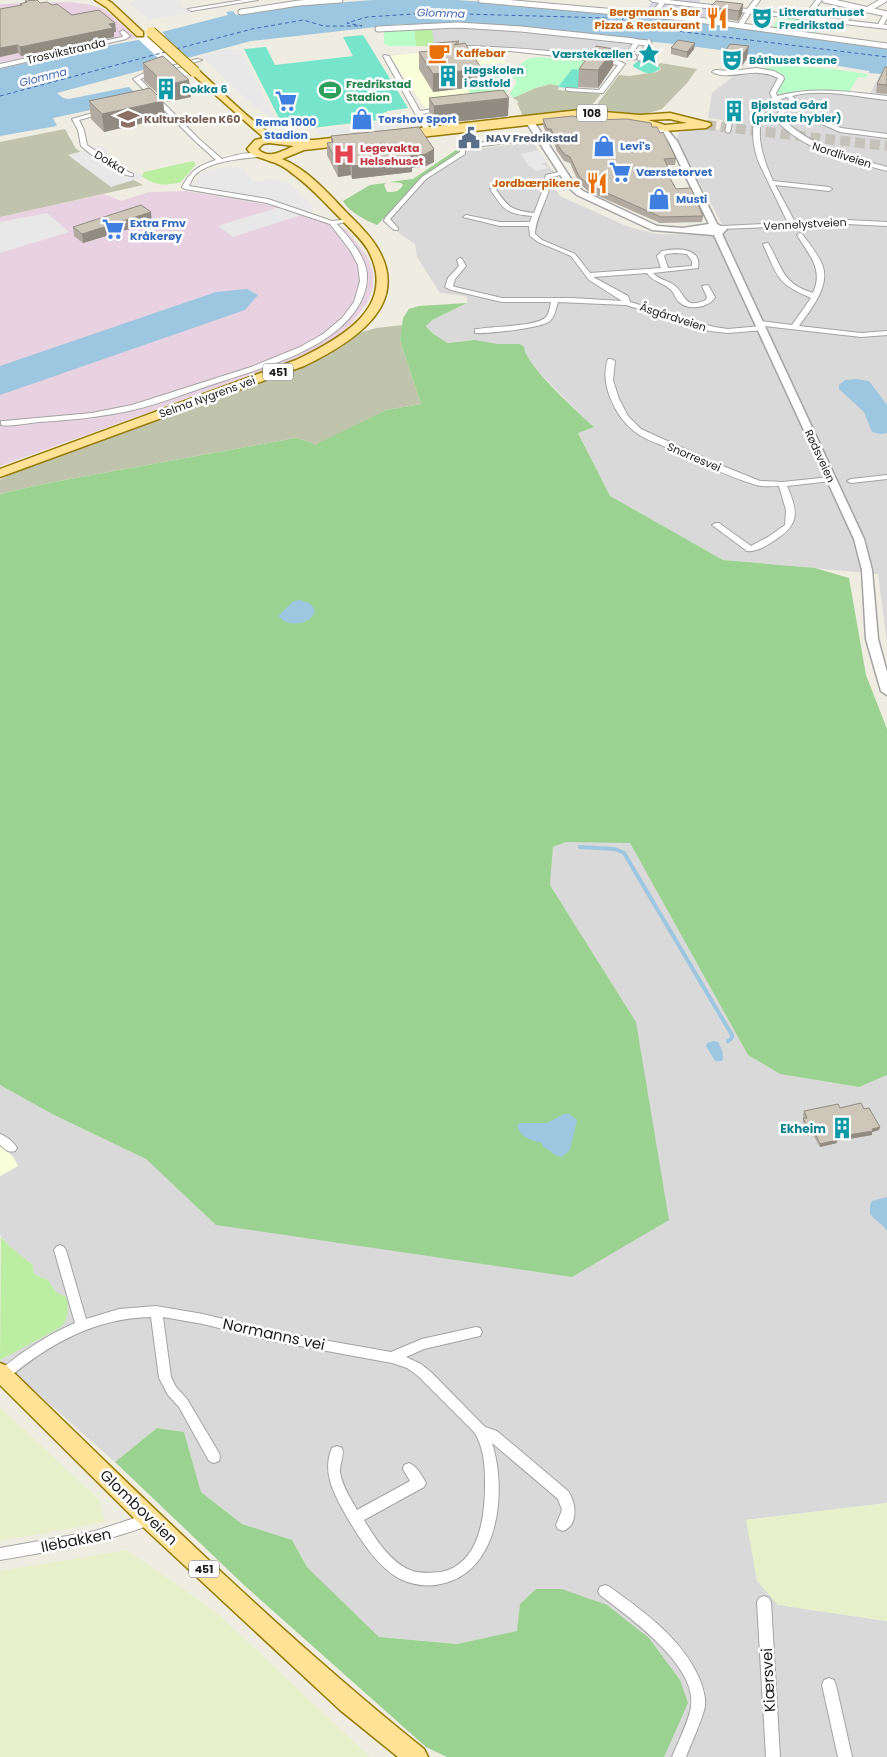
<svg xmlns="http://www.w3.org/2000/svg" width="887" height="1757" viewBox="0 0 887 1757" font-family="Poppins,sans-serif">
<style>
.residential{fill:#dad9d9}
.industrial{fill:#e8d2e1}
.education{fill:#f9ffd9}
.construction{fill:#c0c4ac}
.farmland{fill:#e7f0ca}
.grass{fill:#bbeea2}
.forest{fill:#9bd292}
.park{fill:#b9fec9}
.pitch{fill:#77e5cc}
.parking{fill:#e8e8e8}
.plaza{fill:#d7d5e4}
.water{fill:#9dc7e0}
.pier{fill:#fff}
.lines{fill:none;stroke-linecap:round;stroke-linejoin:round}
.stream{stroke:#9dc7e0;stroke-width:4}
.ferry{stroke:#4168b3;stroke-width:1;stroke-dasharray:4 3;stroke-linecap:butt}
.primary-tunnel{stroke:#c5c2ba;stroke-width:10;stroke-dasharray:10 5;stroke-linecap:butt}
.pedestrian-casing{stroke:#a3a3a3;stroke-width:7}
.minor-casing{stroke:#a3a3a3;stroke-width:2}
.tertiary-casing{stroke:#a3a3a3;stroke-width:3}
.primary-casing{stroke:#947a00;stroke-width:3}
.pedestrian{stroke:#fff;stroke-width:5}
.minor{fill:#fff;fill-rule:evenodd}
.tertiary{fill:#fff;fill-rule:evenodd}
.primary{fill:#ffe295;fill-rule:evenodd}
.primary-bridge-casing{stroke:#947a00;stroke-width:12;stroke-linecap:butt}
.primary-bridge{stroke:#ffe295;stroke-width:10}
.wall{fill:#b2aaa0}
.shaded-wall{fill:#918b82}
.building{fill:#cfc6ba;stroke:#918b82}
.labels{text-anchor:middle;dominant-baseline:central;stroke-width:5;stroke-linejoin:round;paint-order:stroke}
.far-food-label{font-size:11px;font-weight:bold;fill:#c56008;stroke:#fff;text-anchor:end}
.far-culture-label{font-size:11px;font-weight:bold;fill:#0d838f;stroke:#fff;text-anchor:start}
.far-water-label{font-size:11px;font-style:italic;fill:#4168b3;stroke:#fff}
.far-street-label{font-size:11px;fill:#1c1c1c;stroke:#fff}
.far-leisure-label{font-size:11px;font-weight:bold;fill:#27864d;stroke:#fff;text-anchor:start}
.shield{fill:#fff;stroke:#606060;stroke-width:1}
.shield-label{font-size:11px;font-weight:bold;fill:#1c1c1c}
.far-education-label{font-size:11px;font-weight:bold;fill:#785e54;stroke:#fff;text-anchor:start}
.far-shop-label{font-size:11px;font-weight:bold;fill:#366cbe;stroke:#fff;text-anchor:start}
.far-service-label{font-size:11px;font-weight:bold;fill:#4e5e75;stroke:#fff;text-anchor:start}
.far-health-label{font-size:11px;font-weight:bold;fill:#be3a42;stroke:#fff;text-anchor:start}
.culture-label{font-size:12px;font-weight:bold;fill:#0d838f;stroke:#fff;text-anchor:end}
.near-street-label{font-size:15px;fill:#1c1c1c;stroke:#fff}
</style>
<rect width="100%" height="100%" fill="#efece1"/>
<g class="residential">
<polygon points="413,27 478,27 633,41 621,59 524,48 489,46 416,46"/>
<polygon points="763,68 784,77 776,93 781,94 806,90 869,95 882,72 887,73 887,643 878,574 723,560 610,497 578,432 593,427 534,367 524,353 524,347 519,344 498,344 475,340 448,343 432,333 426,325 432,320 467,303 467,298 465,296 440,293 417,257 415,244 382,221 428,175 460,153 460,151 533,142 551,169 557,173 553,186 560,196 626,226 656,234 713,235 723,226 686,158 677,139 678,134 685,130 700,128 719,130 723,120 708,118 712,93 735,75"/>
<polygon points="566,842 630,842 748,1055 780,1074 859,1087 887,1075 887,1503 746,1520 778,1605 887,1621 887,1757 664,1757 671,1738 536,1589 520,1604 518,1631 457,1644 379,1637 307,1567 292,1540 242,1524 201,1492 184,1432 157,1428 115,1462 0,1360 61,1327 66,1297 56,1292 48,1280 34,1274 33,1265 8,1245 0,1235 0,1176 18,1166 13,1157 0,1145 0,1085 52,1114 146,1159 217,1225 636,1022 550,885 553,847"/>
</g>
<g class="industrial">
<polygon points="68,2 87,4 102,8 109,13 136,38 0,68 0,4"/>
<polygon points="187,191 277,206 346,229 366,255 370,263 373,273 373,288 367,303 350,325 335,338 298,358 0,466 0,217 104,194 121,201 149,192"/>
</g>
<g class="education">
<polygon points="445,50 453,59 502,57 505,62 486,101 425,108 390,56"/>
<polygon points="0,1145 13,1157 18,1166 0,1176"/>
</g>
<g class="construction">
<polygon points="660,63 697,69 687,83 662,109 642,115 595,109 595,107 619,75 629,76 657,72 661,69 658,65"/>
<polygon points="550,84 559,85 558,90 601,94 587,111 520,117 522,114 517,103 519,102 513,98 535,88"/>
<polygon points="65,129 76,149 143,185 0,217 0,142"/>
<polygon points="403,325 400,340 421,404 386,410 315,446 310,442 296,438 48,483 0,494 0,480 22,468 307,364 362,332 376,328"/>
</g>
<g class="farmland">
<polygon points="0,1407 99,1500 105,1522 0,1541"/>
<polygon points="887,1503 887,1621 778,1605 757,1581 746,1520"/>
<polygon points="127,1550 216,1612 370,1757 0,1757 0,1571"/>
</g>
<g class="grass">
<polygon points="414,29 432,29 434,46 416,46"/>
<path d="M193,161L196,164L181,182C168,186 154,186 142,176L144,172Z"/>
<path d="M1,1237L8,1245L33,1265L34,1274L48,1280L56,1292L66,1297C69,1309 69,1317 61,1327L0,1360Z"/>
</g>
<g class="forest">
<path d="M456,150L460,151V153L428,175L377,225C365,220 349,212 343,201L370,185L386,183L384,185L387,192C395,192 399,192 403,185L401,183L389,182L413,179Z"/>
<path d="M467,303L432,320L426,326L432,333L448,343L475,340L498,344H520L524,347C525,365 579,413 594,427L578,433L610,496L723,560L815,568L849,578L866,675L887,729V1075L859,1087L780,1074L748,1055L630,843L566,842L553,847L550,885L636,1022L669,1220L572,1277L216,1225L146,1159L52,1114L0,1085V494L48,483L296,438L310,442L315,445L386,410L421,404L400,340L403,318L409,309L419,306Z"/>
<polygon points="157,1428 184,1432 201,1492 242,1524 292,1540 307,1567 379,1637 457,1644 517,1631 520,1604 536,1589 562,1589 607,1605 649,1638 680,1680 688,1703 664,1757 447,1757 426,1747 244,1585 115,1462"/>
</g>
<g class="park">
<polygon points="780,16 821,21 815,34 772,28"/>
<polygon points="414,29 416,46 390,46 384,44 384,30"/>
<polygon points="540,57 596,62 577,89 550,84 535,88 513,98 510,94 517,82 511,76 502,73 519,66 527,59"/>
<polygon points="781,65 833,69 867,74 867,78 858,77 848,94 806,90 781,94 775,93 784,77 763,68"/>
<polygon points="504,75 510,80 510,86 503,96 482,96 470,93 467,88 474,78"/>
</g>
<g class="pitch">
<polygon points="363,35 408,108 387,111 387,112 383,113 387,119 312,128 309,121 305,122 304,119 281,122 244,49 266,47 275,65 353,56 343,37"/>
<path d="M648,60L659,66L660,69C648,77 644,72 634,67L633,65L638,61Z"/>
<polygon points="572,69 590,71 577,89 558,87"/>
</g>
<g class="parking">
<polygon points="135,0 179,0 183,8 216,5 216,8 149,20 130,4"/>
<polygon points="227,49 241,50 277,122 250,103 201,56"/>
<polygon points="502,63 505,67 502,69 504,75 474,78 479,65"/>
<polygon points="406,119 411,126 322,136 315,130"/>
<polygon points="100,146 127,167 123,169 132,173 137,171 143,177 111,187 68,155"/>
<polygon points="539,150 546,162 542,164 549,168 536,171 528,165 521,154"/>
<polygon points="226,167 243,168 253,182 270,179 288,182 313,206 311,208 313,211 233,237 218,226 286,205 266,198 192,185 203,172"/>
<polygon points="47,213 69,232 0,253 0,222"/>
</g>
<polygon class="plaza" points="675,0 700,0 698,6 712,8 703,21 644,14 652,1 673,2"/>
<g class="water">
<polygon points="373,0 457,0 654,15 887,47 887,73 883,72 881,74 869,73 869,71 773,55 767,61 758,60 759,57 736,54 737,52 665,43 464,25 403,24 251,41 57,93 63,98 69,99 129,87 142,99 53,118 57,126 0,136 0,69 73,52 89,53 108,47 106,46 165,35 162,32 228,15 226,12 233,11 236,15 293,6"/>
<polygon points="247,289 258,295 245,310 0,395 0,366 216,292"/>
<polygon points="856,379 869,381 887,405 887,433 881,434 872,432 864,412 839,389 839,385 845,380"/>
<path d="M300,600C307,603 313,603 315,612L310,619C299,626 287,625 278,616L294,601Z"/>
<path d="M714,1041L718,1042C721,1048 725,1055 722,1061H715L706,1046L707,1043Z"/>
<path d="M564,1114H569L577,1120L570,1150L562,1157C553,1156 550,1149 543,1147L542,1143C531,1140 521,1138 517,1126L520,1123H547Z"/>
<path d="M887,1197V1231C882,1223 875,1221 870,1214V1205L872,1201Z"/>
</g>
<polygon class="pier" points="143,33 188,74 177,76 134,35"/>
<g class="lines">
<polyline class="stream" points="580,847 615,849 624,853 732,1035 732,1038 728,1041"/>
<g class="ferry">
<polyline points="630,16 622,19 628,25 887,57"/>
<polyline points="176,49 252,29 303,20 324,26 362,26 347,23 367,17 428,13 607,18 627,15"/>
<polyline points="0,96 165,52"/>
</g>
<polyline class="primary-tunnel" points="706,125 887,146"/>
<g class="pedestrian-casing">
<g id="pedestrian">
<polyline points="481,0 684,18 887,46"/>
<polyline points="825,0 887,14"/>
<polyline points="867,10 884,0"/>
<polyline points="241,12 299,3 340,0"/>
<polyline points="654,14 662,3"/>
<polyline points="845,20 857,8"/>
<polyline points="741,24 749,11"/>
<polyline points="881,24 886,15"/>
<polyline points="378,29 458,25 521,29 634,41 637,42 627,57 634,57"/>
<polyline points="637,42 649,43 640,58"/>
<polyline points="728,130 729,125"/>
</g>
</g>
<g class="minor-casing">
<g id="minor">
<polygon points="243,0 258,0 191,11 188,9"/>
<polygon points="650,0 668,0 747,9 754,0 760,0 753,10 804,16 816,0 822,0 809,16 887,25 887,29 653,2"/>
<polygon points="123,30 130,36 126,39 0,68 0,64 122,37 123,36 120,32"/>
<path d="M466,46C505,47 544,50 583,55C596,57 614,57 625,64L603,93L568,91L566,90V88L599,90L618,65L566,57L510,51H497L461,54L453,49Z"/>
<polygon points="384,55 389,56 420,111 442,108 445,110 422,114 432,133 431,134 426,133 383,56"/>
<path d="M197,59L202,60L140,79L199,139L222,159C233,156 252,150 261,155L258,157C241,158 207,162 195,175C192,178 191,182 189,186L268,199L332,221L350,219V221L337,224C350,239 368,258 367,279C366,303 347,324 328,337C296,359 256,370 220,382C191,391 163,403 133,410C102,417 71,420 39,422C27,423 13,427 1,425V421H4L92,413L132,405L251,367L300,347L323,334L342,318L354,302L360,281L358,265L350,250L330,224L267,203L185,189L182,187C191,170 198,166 216,160L195,141L133,79L142,74Z"/>
<path d="M756,68L774,71L783,76L784,79L776,93L777,96C814,86 849,92 887,96V100C858,97 820,88 792,96L795,99L790,108L781,116V118C815,148 845,155 887,167V171C847,160 804,151 775,119C776,112 785,106 789,99L787,97C746,108 760,153 773,181L829,187L832,189L829,191L775,185L795,222L847,220L887,222V226L847,224L720,229V227L722,226L788,223L759,163C753,147 749,124 760,108C762,104 768,101 772,98L770,93L778,78C753,65 730,82 712,72L715,70L732,71Z"/>
<path d="M103,110L105,111V113L79,120L84,130L87,145L122,169L133,174V176C121,177 91,155 81,146L78,130L72,119Z"/>
<polygon points="824,121 841,128 887,134 887,138 840,132 822,124 821,123"/>
<polygon points="539,136 541,137 541,139 465,148 465,154 426,179 390,219 398,228 398,230 394,230 384,221 385,218 422,177 460,152 460,145"/>
<path d="M563,171L565,172V174L551,177C550,198 536,214 535,234L542,240L575,254L590,273L661,268L657,256L662,251C676,248 702,247 698,268L653,273C659,280 667,280 674,285C687,295 683,310 706,300L707,297L702,286L708,285L715,297C709,308 688,311 679,302C675,298 674,292 670,289C662,282 653,282 647,273L593,277L628,296L630,302L714,327L728,329L762,326L766,328L765,330L728,333L710,331L626,305L558,302C556,308 555,316 550,321C542,328 488,334 475,333V329H478C492,326 537,327 546,317C549,314 550,307 551,302H502L451,290L445,287L448,278L459,266L457,260L460,258L462,259L466,266L455,279L453,286L455,287L502,298H572L622,301L589,280L571,256L538,242L530,236L529,226H500L463,217L466,215L500,222H530L532,216C506,214 504,210 490,189L495,188C508,207 510,210 534,213L542,192L546,175ZM675,253L687,254L692,261V266L668,268L664,256L666,254Z"/>
<path d="M800,233L802,234C809,243 817,253 822,264C831,286 811,309 799,326L861,333L887,331V335L861,337L756,325V321H759L792,325L811,298C776,283 778,277 763,244L768,243C783,268 781,283 813,293C824,269 809,255 797,235Z"/>
<path d="M608,359H611L615,361L613,380L619,399L628,416L641,429L718,464L760,481L782,482L831,477L835,479L831,481L787,486C801,517 797,527 769,544C762,548 755,552 747,551L712,525L716,523H719L751,546L768,537L785,525L786,510L779,486C772,486 763,487 756,485C726,476 697,461 668,448C657,443 643,439 634,431C615,416 599,383 608,359Z"/>
<polygon points="887,475 887,479 851,483 847,481 851,479"/>
<path d="M0,1134C6,1136 14,1142 17,1148L15,1151C8,1153 5,1149 0,1145Z"/>
<path d="M60,1245L64,1247L66,1250L86,1319L119,1309L156,1306L203,1314L267,1330L391,1352L422,1339L476,1327L480,1328L482,1332L480,1336L424,1349L406,1357L421,1364L432,1373L485,1427L497,1431L568,1491C576,1502 579,1525 563,1531L558,1529L556,1525L562,1510L558,1499L492,1443C507,1490 500,1572 441,1584C428,1587 413,1585 400,1579C376,1566 358,1536 344,1512C333,1492 322,1471 332,1448L337,1446L342,1448C345,1456 339,1464 340,1472C342,1486 351,1499 357,1510L410,1481L403,1469L404,1465L409,1463C417,1466 422,1476 426,1483L424,1487L364,1520C375,1538 390,1562 410,1570C419,1574 431,1573 441,1572C480,1564 485,1516 485,1484C485,1466 484,1447 474,1432L418,1376L407,1368L392,1363L267,1340L203,1324L163,1317L171,1377L176,1387L187,1399L219,1453L220,1457L219,1461L214,1463L209,1461L179,1407L168,1395L159,1378L151,1317C95,1318 49,1344 7,1379L3,1380L0,1379V1370C23,1351 47,1335 75,1323L54,1250L56,1247Z"/>
<path d="M150,1513L155,1515L157,1519L155,1523C105,1543 53,1551 0,1560V1548L95,1531Z"/>
<path d="M605,1585L610,1587C644,1612 683,1639 700,1680C703,1688 706,1698 705,1706C703,1718 691,1744 686,1757H672C678,1742 688,1723 691,1707C698,1666 629,1617 600,1595L598,1591L600,1587Z"/>
<polygon points="764,1596 769,1598 771,1602 780,1757 766,1757 757,1602 759,1598"/>
<polygon points="829,1678 834,1680 836,1685 852,1757 838,1757 822,1685 824,1680"/>
</g>
</g>
<g class="tertiary-casing">
<polygon id="tertiary" points="525,117 531,117 575,185 583,191 657,226 683,228 709,224 669,142 658,130 658,126 664,126 677,141 717,224 727,229 722,234 864,539 872,570 878,639 887,672 887,695 881,691 866,639 862,570 854,539 714,235 652,230 577,195 568,187 524,119"/>
</g>
<g class="primary-casing">
<g id="primary">
<polygon points="95,0 107,0 112,3 143,32 143,36 137,36 106,7"/>
<path d="M195,69L198,70C214,84 262,133 279,138C291,141 302,140 314,140L580,110L640,115L670,113L710,123L711,125L706,128L665,131L638,124L583,119L304,150L282,159C308,170 327,192 346,212C357,223 370,235 378,249C412,307 349,344 304,366L0,477V469L296,360C340,339 399,307 368,250C361,238 349,228 340,218C325,203 310,186 293,174C286,168 278,163 269,161C260,157 254,158 247,149L255,140L264,138L192,74V70ZM670,119L687,123L665,125L648,120ZM269,143L294,146C282,151 268,160 258,149L263,144Z"/>
<path d="M0,1363L7,1366C142,1497 277,1631 424,1749L428,1757H398L340,1710L142,1526L0,1385Z"/>
</g>
</g>
<use href="#pedestrian" class="pedestrian"/>
<use href="#minor" class="minor"/>
<use href="#tertiary" class="tertiary"/>
<use href="#primary" class="primary"/>
<g class="primary-bridge-casing">
<polyline id="primary-bridge" points="151,32 195,72"/>
</g>
<use href="#primary-bridge" class="primary-bridge"/>
</g>
<g class="wall">
<polygon points="25,1 52,5 72,15 115,23 116,32 114,32 114,37 21,56 18,53 0,57 20,6 20,4 25,3"/>
<polygon points="743,4 742,14 738,21 710,17 710,7"/>
<polygon points="459,41 459,44 482,69 482,86 433,92 419,69 419,52 427,51 427,44"/>
<polygon points="730,44 747,58 742,66 723,64 724,53"/>
<polygon points="671,48 694,49 687,58 671,54"/>
<polygon points="614,49 613,66 598,88 578,87 579,69"/>
<polygon points="143,63 191,97 167,102 144,81"/>
<polygon points="887,67 887,94 876,93 877,84"/>
<polygon points="429,98 508,116 434,124 429,116"/>
<polygon points="89,101 163,101 165,118 104,132 91,119"/>
<polygon points="543,119 589,120 652,127 660,133 676,158 675,165 667,165 670,171 669,176 676,189 703,216 702,222 660,223 589,192 579,183 570,163 564,161 557,151 551,135 547,136 543,125"/>
<polygon points="331,136 434,162 426,166 412,168 412,172 352,179 351,175 338,177 327,155 327,143 331,142"/>
<polygon points="152,222 83,243 74,236 73,227"/>
<polygon points="864,1109 880,1127 879,1130 872,1132 872,1135 837,1141 837,1143 820,1147 813,1135 810,1135 803,1122 803,1118 804,1118 803,1115 804,1111"/>
</g>
<g class="shaded-wall">
<polygon points="743,4 742,14 738,21 739,11"/>
<polygon points="115,23 116,32 114,32 114,37 21,56 20,47"/>
<polygon points="695,43 694,49 687,58 687,52"/>
<polygon points="17,45 18,53 0,57 0,48"/>
<polygon points="749,46 747,58 742,66 743,54"/>
<polygon points="614,49 613,66 598,88 598,70"/>
<polygon points="482,69 482,86 433,92 433,74"/>
<polygon points="189,80 191,97 167,102 166,85"/>
<polygon points="509,98 508,116 434,124 434,106"/>
<polygon points="163,101 165,118 104,132 102,114"/>
<polygon points="434,149 434,162 426,166 412,168 412,172 352,179 352,166"/>
<polygon points="350,163 351,175 338,177 338,164"/>
<polygon points="151,212 152,222 83,243 82,234"/>
<polygon points="880,1127 879,1130 872,1132 872,1135 837,1141 837,1143 820,1147 820,1144 836,1137"/>
<polygon points="814,1131 813,1135 810,1135 810,1132"/>
</g>
<g class="building">
<polygon points="37,0 40,3 47,2 52,5 57,4 72,15 99,10 115,23 109,24 113,28 20,47 17,45 0,48 0,9 22,5 20,4 27,2 25,1"/>
<polygon points="716,1 743,4 739,11 710,7"/>
<polygon points="678,40 695,43 687,52 671,48"/>
<polygon points="459,41 454,45 465,43 482,69 433,74 419,52 432,51 427,44"/>
<polygon points="730,44 749,46 743,54 724,53"/>
<polygon points="596,46 614,49 598,70 579,69"/>
<polygon points="163,56 189,80 166,85 143,63"/>
<polygon points="885,67 887,67 887,85 877,84"/>
<polygon points="150,88 163,101 102,114 89,101"/>
<polygon points="503,90 509,98 434,106 429,98"/>
<polygon points="573,116 589,120 627,119 651,123 652,127 657,127 660,133 663,132 676,158 664,159 670,171 666,171 676,189 691,188 703,216 661,217 589,185 579,176 570,157 564,154 557,144 551,129 547,129 543,119"/>
<polygon points="419,127 434,149 426,154 410,156 412,160 352,166 350,163 338,164 327,143 333,142 331,136"/>
<polygon points="141,205 151,212 82,234 73,227"/>
<polygon points="861,1103 864,1109 869,1108 880,1127 872,1129 873,1131 836,1137 837,1140 820,1144 814,1131 810,1132 803,1118 807,1118 804,1111 838,1104 840,1108"/>
</g>
<defs>
<g id="restaurant-bare" transform="scale(1.725)"><path d="M-5-6h1v4h1v-4h1v4h1v-4h1v5L-1.5 .5V6h-2V.5L-5-1ZM5-6V6H3V1.5H1.5Q1.5-4 5-6Z" fill="#e8710a" stroke="#fff" stroke-width="2.5" paint-order="stroke"/></g>
<g id="theatre-bare" transform="scale(1.725)"><path d="M-5-5.5Q0-4 5-5.5V0Q5 5 0 6Q-5 5-5 0ZM-3.3-2.5H-1v1.5H-3.3ZM1-2.5H3.3v1.5H1ZM-2.8 1Q0 5.5 2.8 1Z" fill="#0f9aa8" stroke="#fff" stroke-width="2.5" paint-order="stroke"/></g>
<g id="cafe-bare" transform="scale(1.725)"><path d="M-5.5-4.5H6V0H3Q3 3.5 0 3.5H-2.5Q-5.5 3.5-5.5 0ZM3-3.2v2h1.7v-2ZM-6 4.5H4V6H-6Z" fill="#e8710a" stroke="#fff" stroke-width="2.5" paint-order="stroke"/></g>
<g id="sight-bare" transform="scale(1.725)"><path d="M0-6L1.8-2.2L6-1.7L2.9 1.2L3.7 5.4L0 3.3L-3.7 5.4L-2.9 1.2L-6-1.7L-1.8-2.2Z" fill="#0f9aa8" stroke="#fff" stroke-width="2.5" paint-order="stroke"/></g>
<g id="building-bare" transform="scale(1.725)"><path d="M-4-6H4V6H1V3H-1V6H-4ZM-2.5-4.3h1.7v1.8h-1.7ZM.8-4.3h1.7v1.8H.8ZM-2.5-1h1.7V.8h-1.7ZM.8-1h1.7V.8H.8Z" fill="#0f9aa8" stroke="#fff" stroke-width="2.5" paint-order="stroke"/></g>
<g id="stadium-bare" transform="scale(1.725)"><path d="M0-5a6.5 5 0 1 0 0 10a6.5 5 0 1 0 0-10ZM-3.5-1.8h7v3.6h-7Z" fill="#2e9e5b" stroke="#fff" stroke-width="2.5" paint-order="stroke"/></g>
<g id="supermarket-bare" transform="scale(1.725)"><path d="M-6-5.5h2.5l.6 2H6L4.5 2H-2.5L-4.4-4H-6ZM-1.5 3.2a1.3 1.3 0 1 0 .1 0ZM3 3.2a1.3 1.3 0 1 0 .1 0Z" fill="#3f7fe0" stroke="#fff" stroke-width="2.5" paint-order="stroke"/></g>
<g id="school-bare" transform="scale(1.725)"><path d="M0-5L7-2L0 1L-7-2ZM-4 1L0 2.5L4 1V4Q0 6-4 4Z" fill="#8d6e63" stroke="#fff" stroke-width="2.5" paint-order="stroke"/></g>
<g id="shop-bare" transform="scale(1.725)"><path d="M-5-2.5h2.3a2.7 3.5 0 0 1 5.4 0H5L5.5 6h-11ZM-1.5-2.5h3a1.5 2.3 0 0 0-3 0Z" fill="#3f7fe0" stroke="#fff" stroke-width="2.5" paint-order="stroke"/></g>
<g id="civic-bare" transform="scale(1.725)"><path d="M-.6-6.5H3V-4.5H.6V-3L4-1V1h2V6H-6V1h2V-1L-.6-3ZM-1.2 2.5V6h2.4V2.5Z" fill="#5c6f8a" stroke="#fff" stroke-width="2.5" paint-order="stroke"/></g>
<g id="hospital-bare" transform="scale(1.725)"><path d="M-5-5h3v3.5h4V-5h3V5h-3V1.5h-4V5h-3Z" fill="#e0444e" stroke="#fff" stroke-width="2.5" paint-order="stroke"/></g>
</defs>
<g fill-rule="evenodd">
<use href="#restaurant-bare" x="717" y="18"/>
<use href="#theatre-bare" x="762" y="18"/>
<use href="#cafe-bare" x="439" y="53"/>
<use href="#sight-bare" x="649" y="54"/>
<use href="#theatre-bare" x="732" y="60"/>
<use href="#building-bare" x="448" y="76"/>
<use href="#building-bare" x="166" y="89"/>
<use href="#stadium-bare" x="330" y="90"/>
<use href="#supermarket-bare" x="286" y="101"/>
<use href="#building-bare" x="734" y="111"/>
<use href="#school-bare" x="128" y="119"/>
<use href="#shop-bare" x="362" y="119"/>
<use href="#civic-bare" x="469" y="138"/>
<use href="#shop-bare" x="604" y="146"/>
<use href="#hospital-bare" x="344" y="154"/>
<use href="#supermarket-bare" x="620" y="172"/>
<use href="#restaurant-bare" x="597" y="183"/>
<use href="#shop-bare" x="659" y="199"/>
<use href="#supermarket-bare" x="113" y="229"/>
<use href="#building-bare" x="842" y="1128"/>
</g>
<g class="labels">
<g class="far-food-label">
<text x="700" y="12">Bergmann's Bar<tspan x="700" dy="13">Pizza &amp; Restaurant</tspan></text>
<text x="456" y="53" text-anchor="start">Kaffebar</text>
<text x="580" y="183">Jordbærpikene</text>
</g>
<g class="far-culture-label">
<text x="779" y="12">Litteraturhuset<tspan x="779" dy="13">Fredrikstad</tspan></text>
<text x="633" y="54" text-anchor="end">Værstekællen</text>
<text x="749" y="60">Båthuset Scene</text>
<text x="464" y="70">Høgskolen<tspan x="464" dy="13">i Østfold</tspan></text>
<text x="182" y="89">Dokka 6</text>
<text x="751" y="105">Bjølstad Gård<tspan x="751" dy="13">(private hybler)</tspan></text>
</g>
<g class="far-water-label">
<text transform="translate(441 13) rotate(2)">Glomma</text>
<text transform="translate(43 77) rotate(-14)">Glomma</text>
</g>
<g class="far-street-label">
<text transform="translate(66 51) rotate(-13)">Trosvikstranda</text>
<text transform="translate(842 155) rotate(18)">Nordliveien</text>
<text transform="translate(110 162) rotate(31)">Dokka</text>
<text transform="translate(805 224) rotate(-3)">Vennelystveien</text>
<text transform="translate(673 317) rotate(18)">Åsgårdveien</text>
<text transform="translate(207 397) rotate(-20)">Selma Nygrens vei</text>
<text transform="translate(820 456) rotate(65)">Rødsveien</text>
<text transform="translate(694 457) rotate(23)">Snorresvei</text>
</g>
<g class="far-leisure-label">
<text x="346" y="84">Fredrikstad<tspan x="346" dy="13">Stadion</tspan></text>
</g>
<g class="shield">
<rect x="577" y="104.5" width="30" height="17" rx="4"/>
<rect x="263" y="363.5" width="30" height="17" rx="4"/>
<rect x="189" y="1560.5" width="30" height="17" rx="4"/>
</g>
<g class="shield-label">
<text x="592" y="113">108</text>
<text x="278" y="372">451</text>
<text x="204" y="1569">451</text>
</g>
<g class="far-education-label">
<text x="144" y="119">Kulturskolen K60</text>
</g>
<g class="far-shop-label">
<text x="378" y="119">Torshov Sport</text>
<text x="286" y="122" text-anchor="middle">Rema 1000<tspan x="286" dy="13">Stadion</tspan></text>
<text x="620" y="146">Levi's</text>
<text x="636" y="172">Værstetorvet</text>
<text x="676" y="199">Musti</text>
<text x="130" y="223">Extra Fmv<tspan x="130" dy="13">Kråkerøy</tspan></text>
</g>
<g class="far-service-label">
<text x="486" y="138">NAV Fredrikstad</text>
</g>
<g class="far-health-label">
<text x="360" y="148">Legevakta<tspan x="360" dy="13">Helsehuset</tspan></text>
</g>
<g class="culture-label">
<text x="826" y="1128">Ekheim</text>
</g>
<g class="near-street-label">
<text transform="translate(274 1334) rotate(12)">Normanns vei</text>
<text transform="translate(139 1507) rotate(44)">Glomboveien</text>
<text transform="translate(76 1540) rotate(-11)">Ilebakken</text>
<text transform="translate(768 1680) rotate(-93)">Kiærsvei</text>
</g>
</g>
</svg>
